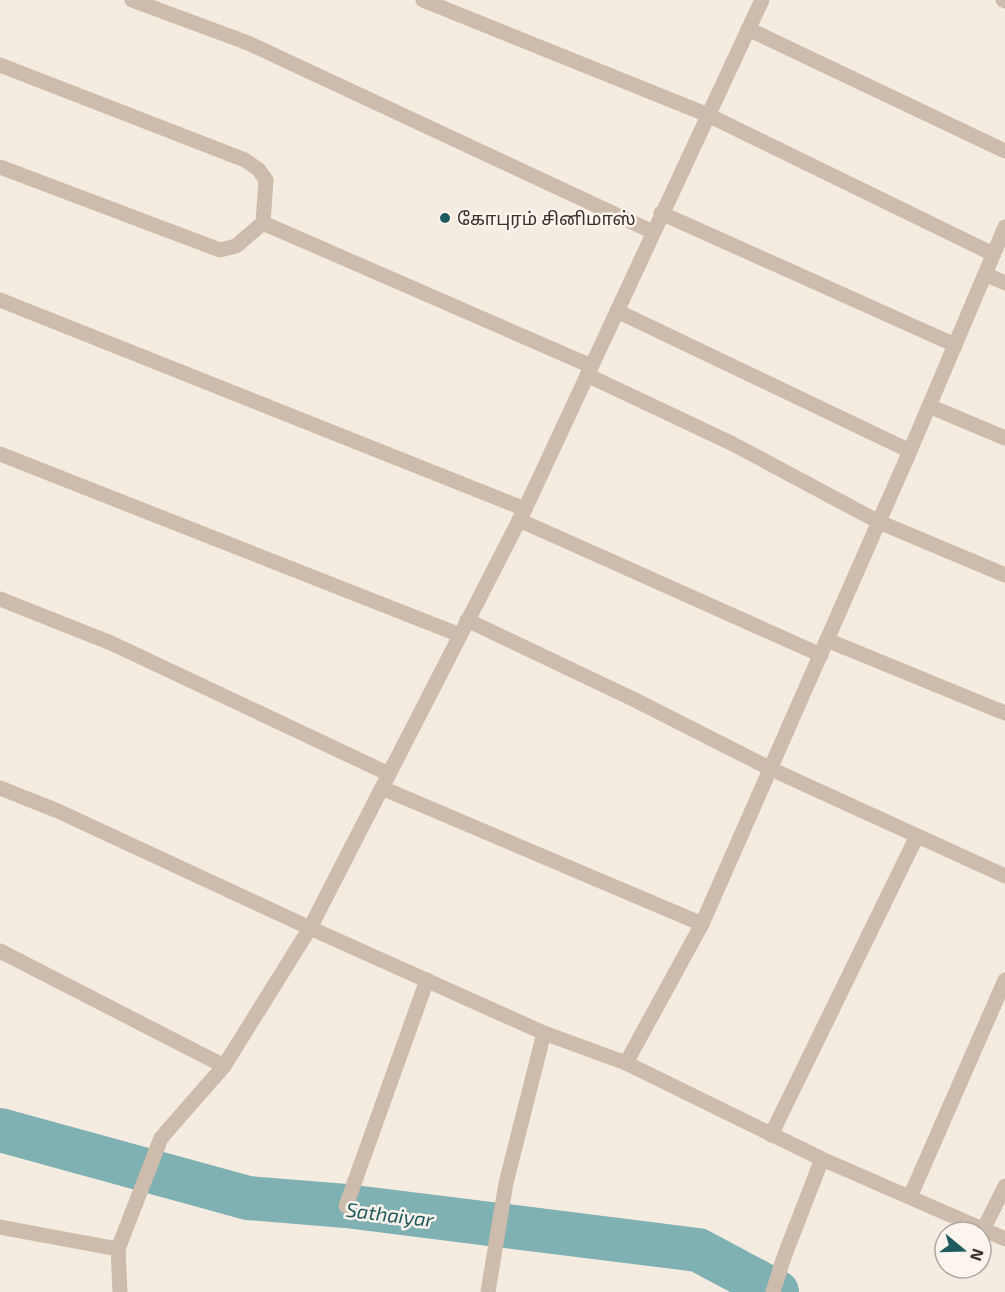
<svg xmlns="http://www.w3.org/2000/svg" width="1005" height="1292" viewBox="0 0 1005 1292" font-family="'Exo 2','Noto Sans Tamil',sans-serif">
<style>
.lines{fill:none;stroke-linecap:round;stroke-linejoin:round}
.river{stroke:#7fb0b2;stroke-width:44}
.minor{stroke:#cdbbac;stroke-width:15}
.poi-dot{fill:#1f5a5e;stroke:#fbf5ee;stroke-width:2}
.labels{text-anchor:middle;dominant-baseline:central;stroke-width:5;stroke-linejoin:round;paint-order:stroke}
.poi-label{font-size:18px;fill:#3b302b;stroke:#fbf5ee;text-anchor:start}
.water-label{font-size:20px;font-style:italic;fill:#1f5a5e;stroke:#fbf5ee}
</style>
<rect width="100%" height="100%" fill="#f4ebe1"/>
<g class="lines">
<polyline class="river" points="0,1130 248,1198 346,1206 698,1250 777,1292"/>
<g class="minor">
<polyline points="132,0 248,43 653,232"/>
<polyline points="423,0 708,115 993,254"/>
<polyline points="1003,0 1005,1"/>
<polyline points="748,29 1005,151"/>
<polyline points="0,65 245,160 259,170 266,180 263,223 236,246 220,250 0,167"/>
<polyline points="661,213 955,345"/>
<polyline points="263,223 591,366"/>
<polyline points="985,274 1005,283"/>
<polyline points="0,300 525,509"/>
<polyline points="617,311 910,451"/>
<polyline points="587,375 733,444 879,522 1005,575"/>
<polyline points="929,406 1005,438"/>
<polyline points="0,454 460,635"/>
<polyline points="519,520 821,655"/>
<polyline points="0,599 111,643 389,774"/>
<polyline points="467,620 635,700 771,769 1005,876"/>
<polyline points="827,640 1005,713"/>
<polyline points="0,788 58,811 310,928 544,1033 626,1063 822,1159 1005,1239"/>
<polyline points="382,788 702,924"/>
<polyline points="0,951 224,1066"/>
<polyline points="626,1063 702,924 910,451 1005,227"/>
<polyline points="771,1135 917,836"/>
<polyline points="910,1197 1005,980"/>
<polyline points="346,1206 427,980"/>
<polyline points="0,1227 118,1249"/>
<polyline points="983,1230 1005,1186"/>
<polyline points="120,1292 118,1249 161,1138 224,1066 310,928 525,509 762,0"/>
<polyline points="488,1292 506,1183 544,1033"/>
<polyline points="773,1292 784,1257 822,1159"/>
</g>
</g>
<circle class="poi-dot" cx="445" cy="218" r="6"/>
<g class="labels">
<g class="poi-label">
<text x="457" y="218">கோபுரம் சினிமாஸ்</text>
</g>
<g class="water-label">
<text transform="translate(390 1214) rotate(7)">Sathaiyar</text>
</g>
</g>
<g transform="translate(963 1250) rotate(109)"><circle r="28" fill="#fbf5ee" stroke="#aea6a0" stroke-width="1.5"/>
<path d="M0-4.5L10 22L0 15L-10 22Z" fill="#1f5a5e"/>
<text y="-9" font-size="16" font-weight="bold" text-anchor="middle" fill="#3b302b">N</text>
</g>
</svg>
